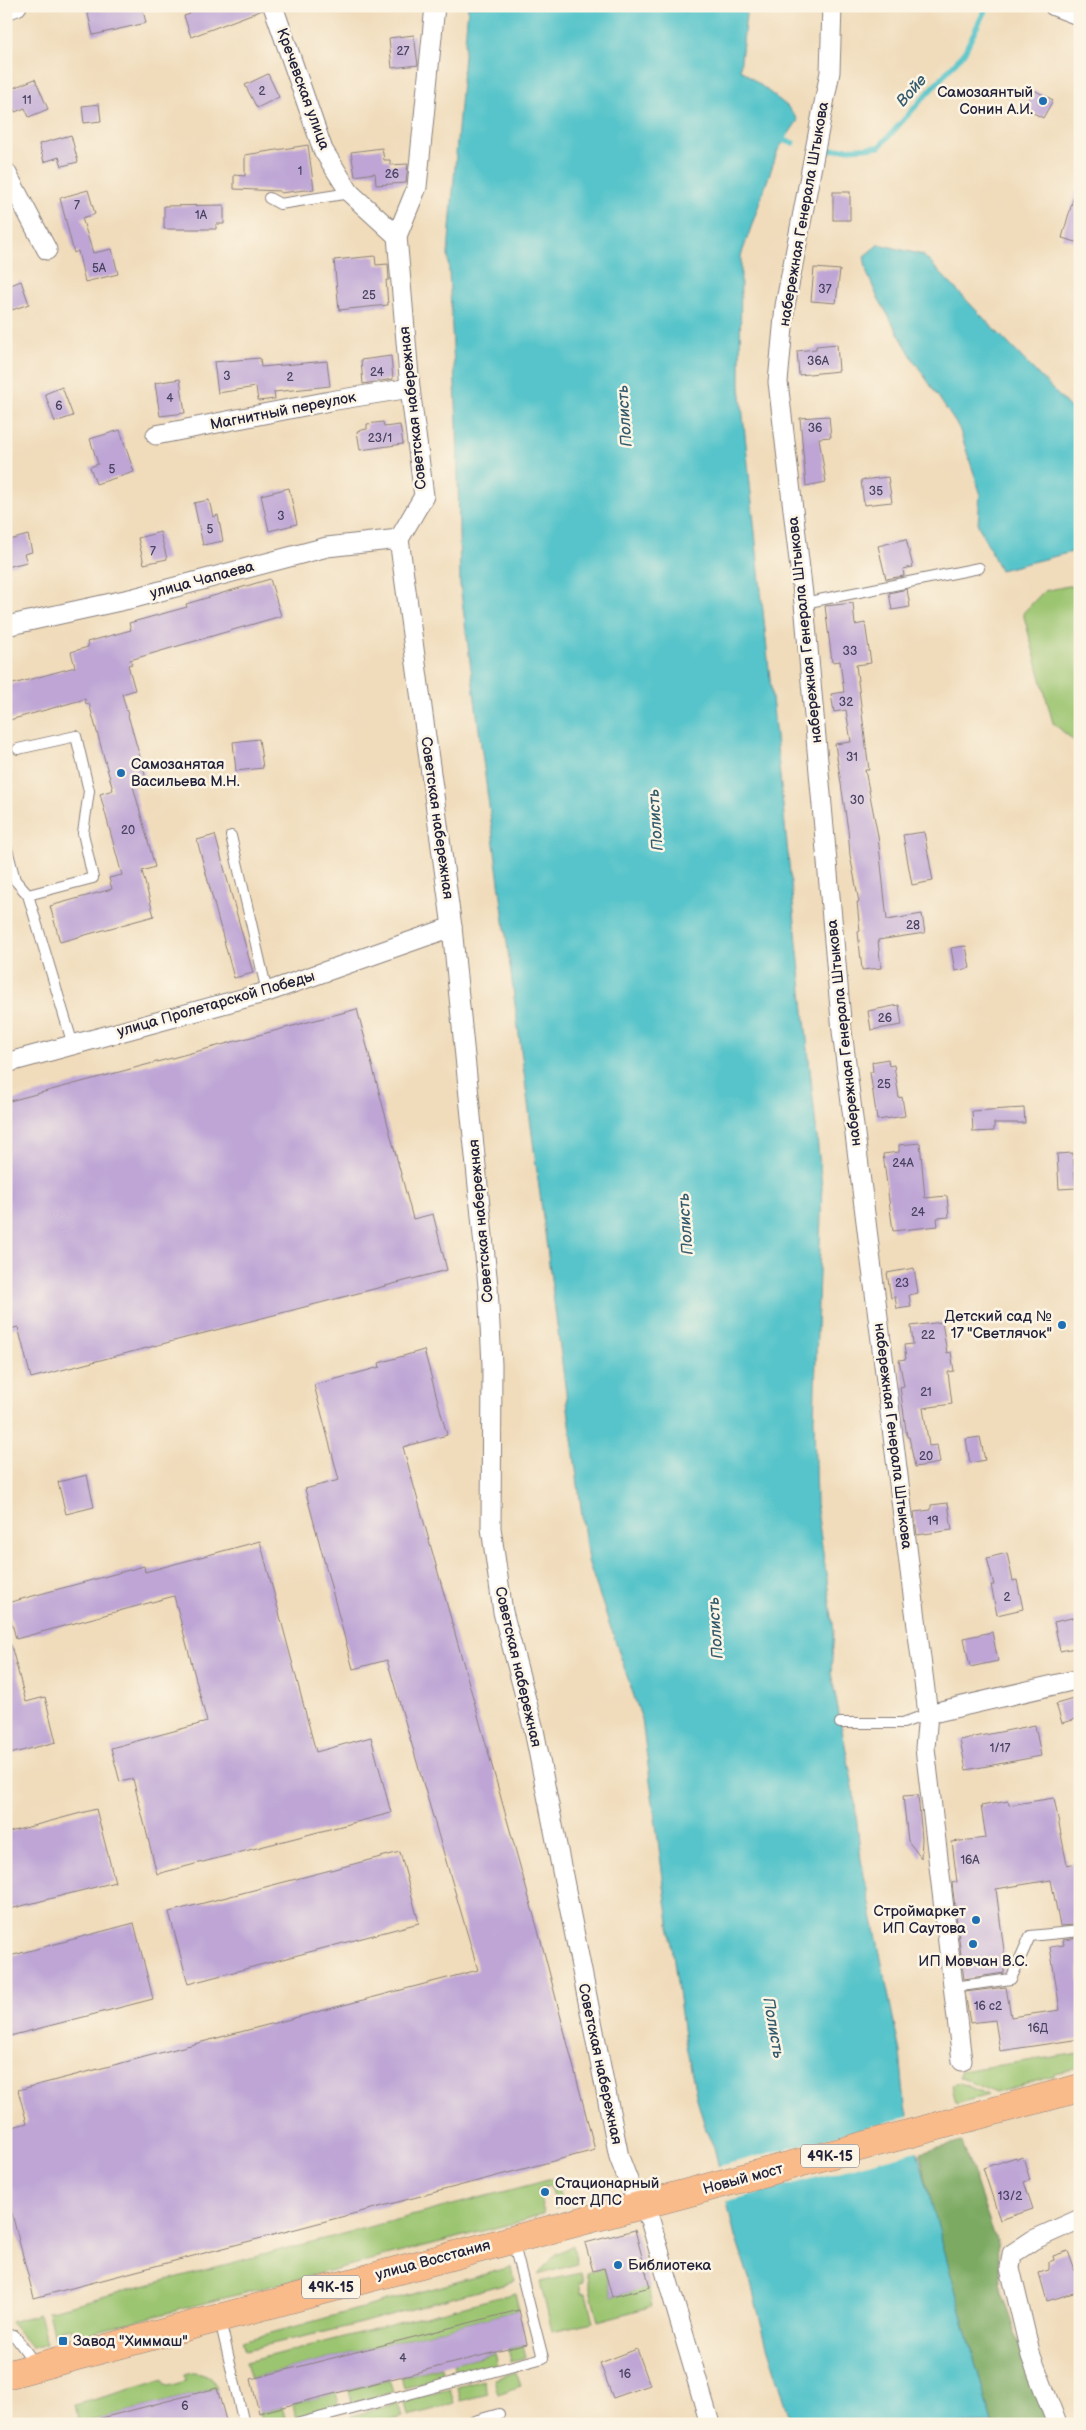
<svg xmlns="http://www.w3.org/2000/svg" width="1086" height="2430" viewBox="0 0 1086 2430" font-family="'Balsamiq Sans',sans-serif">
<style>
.green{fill:#9cc571;stroke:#5f7456}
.forest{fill:#7daa63;stroke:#50664f}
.water{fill:#56c4ca;stroke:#3c7382}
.pier{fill:#f0dcbb}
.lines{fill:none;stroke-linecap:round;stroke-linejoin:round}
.stream{stroke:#56c4ca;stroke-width:5.5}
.building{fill:#bea5d5}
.service-casing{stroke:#897f7b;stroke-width:12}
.minor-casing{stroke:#897f7b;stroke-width:21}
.primary-casing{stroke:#897f7b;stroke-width:29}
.service{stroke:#fff;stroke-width:10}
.minor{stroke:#fff;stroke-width:19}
.primary{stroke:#fabb8b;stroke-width:28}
.poi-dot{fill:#1f6fb2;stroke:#fcf5e5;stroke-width:2}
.labels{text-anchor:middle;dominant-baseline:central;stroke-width:5;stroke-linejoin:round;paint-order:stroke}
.number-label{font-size:12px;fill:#494362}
.shield{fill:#fcf5e5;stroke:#63616e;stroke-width:1}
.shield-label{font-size:14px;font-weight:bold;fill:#22223b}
.street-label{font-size:15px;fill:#22223b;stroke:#fcf5e5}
.poi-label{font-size:15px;fill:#22223b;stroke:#fcf5e5;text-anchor:start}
.water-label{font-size:16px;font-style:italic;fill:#345b6d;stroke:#fcf5e5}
</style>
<rect width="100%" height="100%" fill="#fcf5e5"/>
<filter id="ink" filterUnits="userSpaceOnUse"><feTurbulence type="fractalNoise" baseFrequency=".02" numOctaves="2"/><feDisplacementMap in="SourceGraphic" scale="10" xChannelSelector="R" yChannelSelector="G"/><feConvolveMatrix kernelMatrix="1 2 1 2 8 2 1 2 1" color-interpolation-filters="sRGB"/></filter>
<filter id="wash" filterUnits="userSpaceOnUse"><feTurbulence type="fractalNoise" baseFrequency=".0096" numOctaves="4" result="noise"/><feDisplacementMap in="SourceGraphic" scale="20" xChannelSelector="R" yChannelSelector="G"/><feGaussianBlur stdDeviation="1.12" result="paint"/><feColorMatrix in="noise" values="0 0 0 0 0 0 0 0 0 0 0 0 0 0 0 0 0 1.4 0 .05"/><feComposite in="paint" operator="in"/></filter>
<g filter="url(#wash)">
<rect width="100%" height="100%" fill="#f0dcbb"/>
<g class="green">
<polygon points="1068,586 1080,587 1080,746 1053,723 1023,613 1044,591"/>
<polygon points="1080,2053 1080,2068 1054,2073 1054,2076 995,2093 959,2077 960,2072 973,2069"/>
<polygon points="958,2082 988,2095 956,2104 952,2086"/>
<polygon points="556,2178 562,2206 556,2209 550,2186 538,2189 544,2213 529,2219 82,2335 81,2331 72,2334 71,2328 60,2330 61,2337 54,2338 48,2311"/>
<polygon points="573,2245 577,2264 538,2275 554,2255"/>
<polygon points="511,2267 514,2281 350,2326 245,2350 242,2341"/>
<polygon points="604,2268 612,2297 648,2287 653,2306 598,2321 586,2273"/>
<polygon points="581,2273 583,2282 579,2283 582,2294 586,2293 593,2322 552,2331 540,2282"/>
<polygon points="515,2293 519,2310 251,2379 246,2362"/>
<polygon points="39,2314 47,2344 32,2348 10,2322"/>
<polygon points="523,2345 526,2357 511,2361 508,2349"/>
<polygon points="495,2353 498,2365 456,2375 453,2363"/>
<polygon points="441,2367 444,2378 404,2388 401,2377"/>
<polygon points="516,2372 521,2386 498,2394 494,2379"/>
<path d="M192,2373C203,2373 213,2377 217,2388L79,2424L75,2405L163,2380L165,2385L169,2386L185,2381L184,2375Z"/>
<polygon points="389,2380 393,2392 352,2403 349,2390"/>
<polygon points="484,2380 488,2394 460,2401 457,2387"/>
<polygon points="450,2389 454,2404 408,2416 405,2401"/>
<polygon points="336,2393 340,2407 297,2418 294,2404"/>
<polygon points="399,2403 403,2417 388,2421 388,2424 353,2424 351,2416"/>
<polygon points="282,2407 286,2421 262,2424 259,2413"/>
</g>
<polygon class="forest" points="962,2142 997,2243 1001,2292 1047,2424 992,2424 931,2202 920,2153"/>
<g class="water">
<polygon points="468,6 747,6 740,69 787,106 798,120 778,150 741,256 740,386 822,1186 814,1419 816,1503 834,1631 831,1673 853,1786 861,1860 900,2052 905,2106 992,2424 792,2424 767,2346 751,2284 735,2236 714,2147 707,2133 698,2103 684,2036 642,1720 588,1561 460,585 457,423 448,253"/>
<polygon points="879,244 923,255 1080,418 1080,550 1000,570 978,525 980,492 959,428 913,359 877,296 867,273 864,256"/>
</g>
<polygon class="pier" points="911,2116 921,2150 724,2202 716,2167"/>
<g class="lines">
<g class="stream">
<polyline points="778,139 793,143"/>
<polyline points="828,150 879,147 964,53 987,6"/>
</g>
</g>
<g id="blocks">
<g class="building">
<polygon points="86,6 142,6 146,23 93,35"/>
<polygon points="188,6 262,6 262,10 191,37 184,16 190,14"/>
<polygon points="414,35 418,65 392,68 389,38"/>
<polygon points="268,74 279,97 257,108 245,85"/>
<polygon points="35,79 48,109 29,117 25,108 15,112 6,91"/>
<polygon points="1034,90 1053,100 1043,118 1024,108"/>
<polygon points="99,104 101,121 84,123 82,106"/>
<polygon points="71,135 78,162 62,166 59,157 44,162 39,144"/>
<polygon points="308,145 314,189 280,193 280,191 234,189 234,175 245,176 245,155"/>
<polygon points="382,148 384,160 390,160 390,165 408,164 406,183 376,185 375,173 355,176 351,152"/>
<polygon points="88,190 95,214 82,218 93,253 112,249 118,274 85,282 78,251 74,253 60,198"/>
<rect x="833" y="192" width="17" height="28"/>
<polygon points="1075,192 1080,193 1080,243 1062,238"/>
<polygon points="224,205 224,224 216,224 216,229 164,229 164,206"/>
<polygon points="375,256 376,265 388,264 389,280 386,280 388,305 339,310 334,260"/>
<polygon points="814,268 840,270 836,303 811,301"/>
<polygon points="21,281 29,304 12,310 6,287"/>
<polygon points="837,344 839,371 799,375 797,351 816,349 816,346"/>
<polygon points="391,356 393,379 363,384 361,360"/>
<polygon points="260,358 261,367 327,361 330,386 274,392 275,399 258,401 256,387 218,393 214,362"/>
<polygon points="180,379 185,413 160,416 155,383"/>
<polygon points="62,387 73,416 55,422 45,394"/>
<polygon points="829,416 831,437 819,438 826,482 806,486 800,418"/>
<polygon points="383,422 384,427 400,425 403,444 360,450 357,431 367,429 367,424"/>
<polygon points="120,430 134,472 96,484 90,467 98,464 90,439"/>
<polygon points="888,477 892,502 864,505 861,480"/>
<polygon points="289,488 297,524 269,531 261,495"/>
<polygon points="209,500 213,517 218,515 223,541 203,545 194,503"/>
<polygon points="160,532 167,559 144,564 138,538"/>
<polygon points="28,535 32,552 24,554 27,562 6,567 6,541"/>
<polygon points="906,539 913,567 903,569 904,576 886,579 878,546"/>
<polygon points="270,579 281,616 130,660 132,664 128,665 135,690 122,694 147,782 133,786 155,867 142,871 154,916 60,942 50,906 112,889 109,878 122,875 100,794 113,790 89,703 86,704 85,699 6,721 6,686 75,667 71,652 88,647 87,642 131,630 129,623 187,607 186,604"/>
<polygon points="907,589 910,607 892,610 889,593"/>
<polygon points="853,603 855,625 865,623 871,663 856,665 869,770 865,770 878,836 887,920 922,914 925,933 878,940 881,968 862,970 858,932 860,931 857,902 859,902 850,855 848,830 835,744 851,742 846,710 834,712 831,694 844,692 840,661 832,662 825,606"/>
<polygon points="259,739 263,768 236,771 233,742"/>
<polygon points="924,832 933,881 912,885 903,835"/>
<polygon points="215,835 253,973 234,978 197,840"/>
<polygon points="966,946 970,968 955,971 951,948"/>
<polygon points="899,1005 902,1025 871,1030 868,1011"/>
<polygon points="357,1009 413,1219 433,1214 447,1270 31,1378 18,1327 6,1330 6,1102"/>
<polygon points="888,1059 889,1066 894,1065 899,1098 902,1097 905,1116 877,1120 870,1072 873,1072 872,1062"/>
<polygon points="1024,1108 1025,1123 994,1123 994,1131 973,1132 972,1111"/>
<polygon points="920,1143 925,1198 947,1196 949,1217 937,1218 938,1226 893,1231 883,1154 899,1152 899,1145"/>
<polygon points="1073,1153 1076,1188 1059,1189 1057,1154"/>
<polygon points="914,1268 918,1293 909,1295 911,1307 897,1309 895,1297 891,1298 887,1273"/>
<polygon points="942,1322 947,1353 951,1352 954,1371 948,1372 952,1404 923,1408 929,1446 937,1445 940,1463 915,1467 909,1437 907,1437 900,1387 904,1386 899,1360 906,1359 904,1345 913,1344 911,1326"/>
<polygon points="424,1350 447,1435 403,1447 544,1952 595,2150 34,2298 6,2191 6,2129 27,2123 18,2090 478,1970 387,1660 353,1669 305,1489 339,1480 314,1385 380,1367 379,1363"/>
<polygon points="980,1437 985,1460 970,1463 966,1439"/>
<polygon points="87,1475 94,1507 66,1514 58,1482"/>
<polygon points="948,1503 952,1530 917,1535 914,1512 931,1510 931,1505"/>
<polygon points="260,1541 316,1752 371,1737 391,1813 157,1874 133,1779 120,1782 111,1748 207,1722 174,1596 16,1639 7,1603 144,1566 145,1572"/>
<polygon points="1007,1553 1013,1581 1017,1580 1023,1609 997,1615 991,1585 994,1585 987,1558"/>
<polygon points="1080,1616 1080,1647 1060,1651 1054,1622"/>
<polygon points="992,1632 998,1661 970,1667 964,1638"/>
<polygon points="11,1645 26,1702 45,1697 56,1742 6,1755 6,1646"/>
<polygon points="1080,1697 1080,1718 1062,1723 1056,1704"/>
<polygon points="1035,1725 1041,1756 966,1770 960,1740"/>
<polygon points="918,1795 922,1838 921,1858 908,1841 903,1796"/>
<polygon points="1054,1798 1067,1865 1076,1863 1080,1882 1080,1907 1072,1908 1075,1925 1060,1926 1051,1880 996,1889 1006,1966 1004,1969 1004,1973 964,1979 952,1883 957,1882 952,1842 986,1838 981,1806 1008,1801 1009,1805"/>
<polygon points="96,1809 115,1882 6,1910 6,1833"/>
<polygon points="400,1852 419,1923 188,1984 169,1912"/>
<polygon points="134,1923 153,1999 6,2037 6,1957"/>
<polygon points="1078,1938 1080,2039 1000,2051 995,2020 970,2023 965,1992 1006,1987 1011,2017 1060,2010 1050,1947 1064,1945 1063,1940"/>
<polygon points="1016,2157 1017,2159 1023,2157 1030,2180 1024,2182 1033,2209 1000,2220 983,2168"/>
<polygon points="635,2230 650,2287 612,2297 604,2268 593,2271 585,2243"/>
<polygon points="1068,2251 1080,2285 1080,2291 1047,2301 1039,2273 1049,2270 1049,2262 1054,2260 1053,2256"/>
<polygon points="519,2310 527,2344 259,2413 251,2379"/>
<polygon points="637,2349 650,2385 613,2398 600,2363"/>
<polygon points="217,2388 227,2424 99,2424 98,2419"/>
</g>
</g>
</g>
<g filter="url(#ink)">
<use href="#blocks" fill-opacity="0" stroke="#897f7b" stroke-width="1"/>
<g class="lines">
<g class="service-casing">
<g id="service">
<polyline points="269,198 280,204 350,193"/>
<polyline points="804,603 979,568"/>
<polyline points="18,749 76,736 89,791 83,833 93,878 28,895"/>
<polyline points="231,836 267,992"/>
<polyline points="6,845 15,880 28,895 73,1045"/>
<polyline points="840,1723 903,1723 928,1714"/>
<polyline points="954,1987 1011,1979 1030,1936 1080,1931"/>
<polyline points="220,2320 244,2424"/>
<polyline points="6,2337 14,2335 36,2365"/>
<polyline points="296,2424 543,2358 513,2241"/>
<polyline points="464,2424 499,2414"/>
</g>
</g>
<g class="minor-casing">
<g id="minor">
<polyline points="273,6 323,150 350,193 397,236"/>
<polyline points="435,6 417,187 397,236 410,388 424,496 399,539 452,927 488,1286 492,1365 491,1528 503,1612 534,1730 619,2157 631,2188 650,2220 710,2424"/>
<polyline points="832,6 830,72 785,306 778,382 804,603 842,1031 928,1714 925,1748 962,2061"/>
<polyline points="1054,6 1080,16"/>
<polyline points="6,10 17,6"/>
<polyline points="6,172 47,250"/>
<polyline points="156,435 330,401 410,388"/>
<polyline points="6,626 134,598 327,547 399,539"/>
<polyline points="6,1063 267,992 452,927"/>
<polyline points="928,1714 1080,1679"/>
<polyline points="1057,2424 1031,2356 1010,2268 1012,2254 1033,2240 1080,2219"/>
</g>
</g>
<g class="primary-casing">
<polyline id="primary" points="6,2375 1080,2088"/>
</g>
<use href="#service" class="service"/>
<use href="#minor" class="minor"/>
<use href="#primary" class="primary"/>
</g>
</g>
<g class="poi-dot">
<circle cx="1043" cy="101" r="5"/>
<circle cx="121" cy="773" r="5"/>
<circle cx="1062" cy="1325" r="5"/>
<circle cx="976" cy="1920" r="5"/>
<circle cx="973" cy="1944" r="5"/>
<circle cx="545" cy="2192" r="5"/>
<circle cx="618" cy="2265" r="5"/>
<rect x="58" y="2336" width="10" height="10" rx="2.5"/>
</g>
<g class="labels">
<g class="number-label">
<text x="403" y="51">27</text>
<text x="262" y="91">2</text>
<text x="27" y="100">11</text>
<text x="300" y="171">1</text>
<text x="392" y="174">26</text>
<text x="77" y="205">7</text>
<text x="201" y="215">1А</text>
<text x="99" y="268">5А</text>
<text x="825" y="289">37</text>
<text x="369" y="295">25</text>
<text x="818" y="361">36А</text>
<text x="377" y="372">24</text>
<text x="227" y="376">3</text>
<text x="290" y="377">2</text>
<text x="170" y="398">4</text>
<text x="59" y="406">6</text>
<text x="815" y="428">36</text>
<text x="380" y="438">23/1</text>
<text x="112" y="469">5</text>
<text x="876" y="491">35</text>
<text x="281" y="516">3</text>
<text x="210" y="529">5</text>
<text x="153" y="551">7</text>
<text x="850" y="651">33</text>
<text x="846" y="702">32</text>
<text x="852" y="757">31</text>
<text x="857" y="800">30</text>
<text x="128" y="830">20</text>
<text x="913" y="925">28</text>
<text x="885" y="1018">26</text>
<text x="884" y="1084">25</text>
<text x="903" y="1163">24А</text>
<text x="918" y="1212">24</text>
<text x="902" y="1283">23</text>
<text x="928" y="1335">22</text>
<text x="926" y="1392">21</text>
<text x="926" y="1456">20</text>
<text x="933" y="1521">19</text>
<text x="1007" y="1597">2</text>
<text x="1000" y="1748">1/17</text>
<text x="970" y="1860">16А</text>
<text x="988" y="2006">16 с2</text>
<text x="1038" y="2028">16Д</text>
<text x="1010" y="2196">13/2</text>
<text x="403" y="2358">4</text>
<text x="625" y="2374">16</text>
<text x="185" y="2406">6</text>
</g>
<g class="shield">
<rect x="801" y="2144.5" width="58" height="23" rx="4"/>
<rect x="302" y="2275.5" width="58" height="23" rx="4"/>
</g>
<g class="shield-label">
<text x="830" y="2156">49К-15</text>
<text x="331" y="2287">49К-15</text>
</g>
<g class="street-label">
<text transform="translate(303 89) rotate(70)">Кречевская улица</text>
<text transform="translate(804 214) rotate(-80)">набережная Генерала Штыкова</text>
<text transform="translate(413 408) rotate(-96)">Советская набережная</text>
<text transform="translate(283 411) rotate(-11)">Магнитный переулок</text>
<text transform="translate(202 580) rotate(-15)">улица Чапаева</text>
<text transform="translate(805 630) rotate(-96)">набережная Генерала Штыкова</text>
<text transform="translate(437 818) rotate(82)">Советская набережная</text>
<text transform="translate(216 1004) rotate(-16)">улица Пролетарской Победы</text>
<text transform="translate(844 1033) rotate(-96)">набережная Генерала Штыкова</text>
<text transform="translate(481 1221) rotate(-95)">Советская набережная</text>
<text transform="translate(893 1436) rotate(83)">набережная Генерала Штыкова</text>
<text transform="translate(518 1667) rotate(77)">Советская набережная</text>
<text transform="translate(600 2064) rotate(78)">Советская набережная</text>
<text transform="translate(743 2179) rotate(-15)">Новый мост</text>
<text transform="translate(433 2260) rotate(-15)">улица Восстания</text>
</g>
<g class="poi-label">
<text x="1033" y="92" text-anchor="end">Самозаянтый<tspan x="1033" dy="17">Сонин А.И.</tspan></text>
<text x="131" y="764">Самозанятая<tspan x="131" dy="17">Васильева М.Н.</tspan></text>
<text x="1052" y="1316" text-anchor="end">Детский сад №<tspan x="1052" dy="17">17 "Светлячок"</tspan></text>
<text x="966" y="1911" text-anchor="end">Строймаркет<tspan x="966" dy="17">ИП Саутова</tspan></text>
<text x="973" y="1961" text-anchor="middle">ИП Мовчан В.С.</text>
<text x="555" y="2183">Стационарный<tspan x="555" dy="17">пост ДПС</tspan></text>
<text x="628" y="2265">Библиотека</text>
<text x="73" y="2341">Завод "Химмаш"</text>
</g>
<g class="water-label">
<text transform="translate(912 91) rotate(-48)">Войе</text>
<text transform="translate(625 416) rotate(-94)">Полисть</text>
<text transform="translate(656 820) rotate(-94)">Полисть</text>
<text transform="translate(686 1224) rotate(-94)">Полисть</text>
<text transform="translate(716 1628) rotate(-94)">Полисть</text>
<text transform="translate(773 2028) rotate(80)">Полисть</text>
</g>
</g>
<rect width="1086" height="2430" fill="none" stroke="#fcf5e5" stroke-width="25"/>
</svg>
